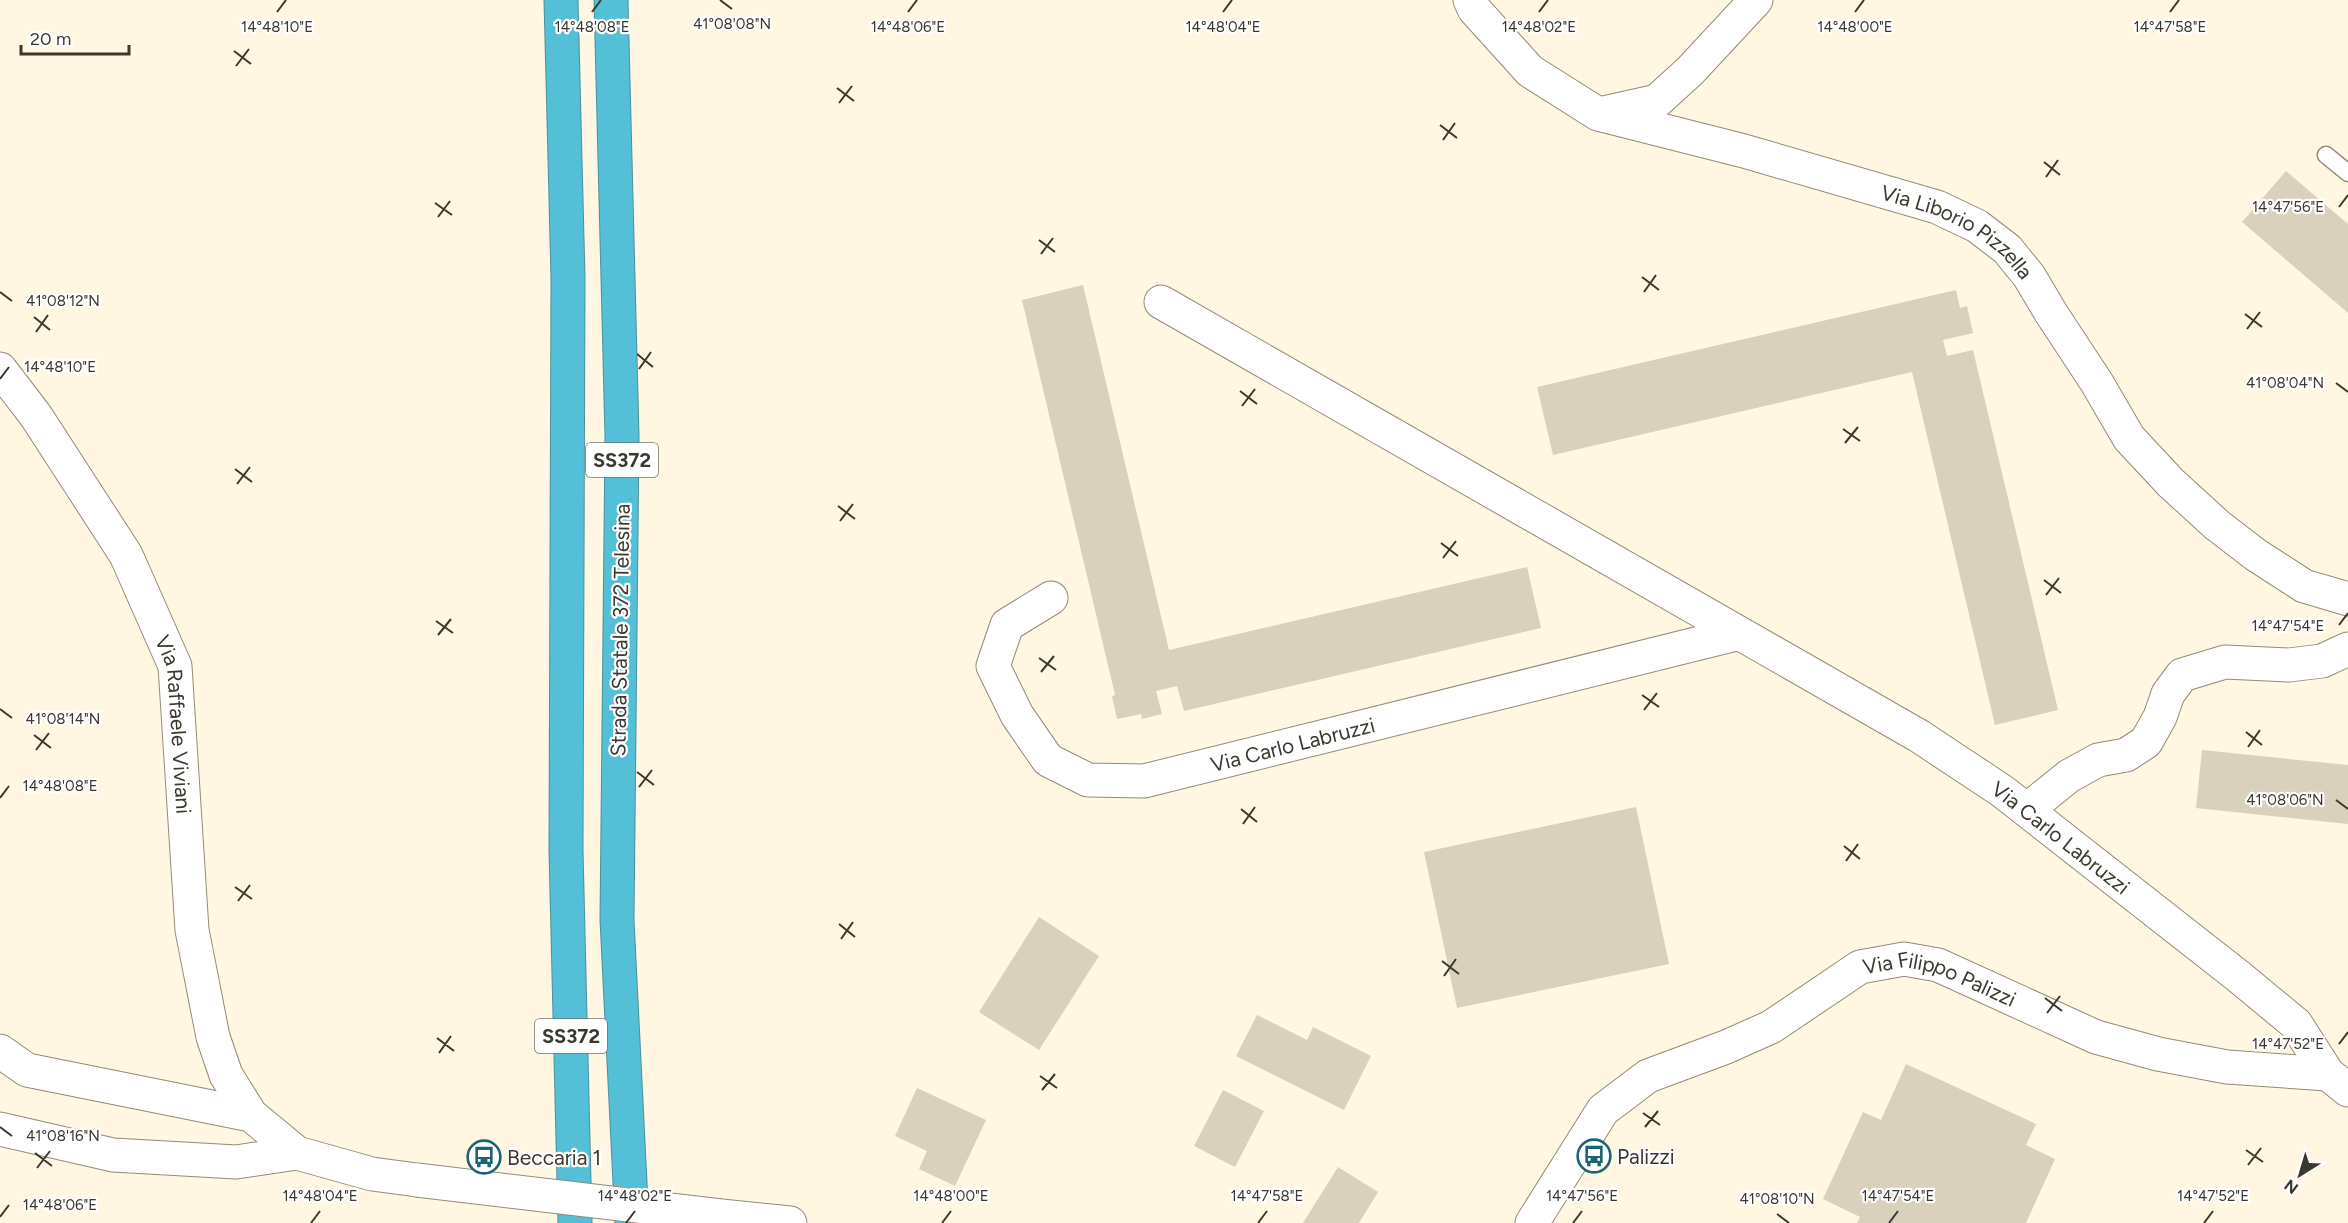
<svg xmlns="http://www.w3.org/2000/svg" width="2348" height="1223" viewBox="0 0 2348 1223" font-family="Figtree,sans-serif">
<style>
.building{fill:#d9d1bc}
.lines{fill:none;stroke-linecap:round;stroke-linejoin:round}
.lane-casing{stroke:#928b77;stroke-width:19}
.street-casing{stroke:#928b77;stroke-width:35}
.highway-casing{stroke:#4b909d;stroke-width:35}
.lane{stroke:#fff;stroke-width:16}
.street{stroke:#fff;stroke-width:33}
.highway{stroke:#54c0d8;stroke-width:33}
.street-bridge-casing{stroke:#928b77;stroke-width:35;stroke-linecap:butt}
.street-bridge{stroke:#fff;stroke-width:33}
.ticks{fill:none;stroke:#3b382f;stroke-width:2}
.labels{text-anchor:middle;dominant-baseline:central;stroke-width:4.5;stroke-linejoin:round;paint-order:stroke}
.shield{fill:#fff;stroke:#76746d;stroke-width:1.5}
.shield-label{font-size:20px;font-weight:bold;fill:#3b382f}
.street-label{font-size:21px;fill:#3b382f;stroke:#fff}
.poi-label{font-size:21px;fill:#3b382f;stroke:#fff;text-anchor:start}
.ticks-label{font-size:15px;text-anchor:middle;fill:#3b382f;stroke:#fff;stroke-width:4.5;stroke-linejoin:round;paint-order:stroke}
</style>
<rect width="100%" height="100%" fill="#fff7e1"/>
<g class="building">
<polygon points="2286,171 2348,224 2348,313 2242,222"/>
<polygon points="1083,285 1169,650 1527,567 1541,628 1184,711 1177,686 1156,691 1162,714 1142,719 1141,714 1117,719 1112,696 1115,695 1022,300"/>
<polygon points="1956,290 1960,308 1967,306 1973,333 1943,340 1947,356 1973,350 2058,710 1995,725 1912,372 1553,455 1537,387"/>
<polygon points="2202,750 2348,765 2348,824 2196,808"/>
<polygon points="1636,807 1669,964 1457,1008 1424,852"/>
<polygon points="1039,917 1099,956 1039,1050 979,1012"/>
<polygon points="1257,1015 1307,1040 1313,1027 1371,1056 1344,1110 1236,1056"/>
<polygon points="1906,1064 2036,1124 2026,1145 2055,1159 2026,1223 1857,1223 1860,1217 1823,1199 1863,1112 1881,1120"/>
<polygon points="917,1088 986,1120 955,1186 919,1169 927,1151 895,1136"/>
<polygon points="1223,1090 1264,1111 1235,1167 1194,1146"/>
<polygon points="1338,1167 1378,1192 1359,1223 1303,1223"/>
</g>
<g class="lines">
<g class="lane-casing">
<polyline id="lane" points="2326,155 2348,173"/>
</g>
<g class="street-casing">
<g id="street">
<path id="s1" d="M1470,0L1474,9L1530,71L1598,114L1744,151L1937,207L1977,226L2007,249L2029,276L2051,313L2097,383L2129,438L2171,483L2217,525L2256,555L2304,586L2348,599"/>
<polyline points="1603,113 1657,101 1690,71 1756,0"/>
<path id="s2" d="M1161,302L1919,736L2002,791L2238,976L2296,1024L2328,1074L2348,1090"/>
<path id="s3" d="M0,369L36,416L126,555L175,666L192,930L213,1037L226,1075L251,1115L297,1153"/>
<path id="s4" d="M1051,598L1007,625L993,666L1017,715L1048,760L1088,780L1144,781L1736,634"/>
<polyline points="2027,810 2069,776 2098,760 2126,755 2146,742 2160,717 2168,694 2182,675 2225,662 2289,665 2322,661 2348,649"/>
<polyline points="0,1051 27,1070 251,1115"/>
<polyline points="0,1129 113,1155 236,1162 297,1153 372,1174 417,1180"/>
<polyline points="721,1216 790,1223"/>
<path id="s5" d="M1532,1223L1603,1110L1648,1076L1726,1047L1771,1027L1860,967L1904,959L1938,965L2096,1037L2158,1054L2227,1067L2328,1074"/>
</g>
</g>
<g class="highway-casing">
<g id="highway">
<polyline points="561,0 568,278 566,850 575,1223"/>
<polyline points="611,0 622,437 617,920 632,1223"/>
</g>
</g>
<use href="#lane" class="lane"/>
<use href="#street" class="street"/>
<use href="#highway" class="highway"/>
<g class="street-bridge-casing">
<polyline id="street-bridge" points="417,1180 721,1216"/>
</g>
<use href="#street-bridge" class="street-bridge"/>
</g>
<path class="ticks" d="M720,0L732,9M277,12L286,0M592,12L601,0M908,12L917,0M1223,12L1232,0M1539,12L1548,0M1855,12L1864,0M2170,12L2179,0M234,51L251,64M236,66L249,49M837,88L854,101M839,103L852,86M1440,125L1457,138M1443,140L1455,123M2044,162L2060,175M2046,177L2058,160M435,203L452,215M2339,207L2348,195M438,217L450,201M1039,240L1055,252M1041,254L1053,238M1642,277L1659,290M0,292L12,301M1644,292L1656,275M2245,314L2262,327M34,317L50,330M2247,329L2260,312M36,332L48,315M637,354L653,367M639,369L651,352M0,379L9,367M2336,383L2348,392M1240,391L1257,404M1242,406L1255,389M1843,429L1860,441M1845,443L1858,427M235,469L252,482M237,484L250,467M838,506L855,519M840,521L853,504M1441,543L1458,556M1443,558L1456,541M2044,580L2061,593M2046,595L2059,578M436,621L453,633M2339,625L2348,613M438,635L451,619M1039,658L1056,670M1041,672L1054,656M1642,695L1659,707M0,709L12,718M1644,710L1657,693M2246,732L2262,745M34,735L51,748M2248,747L2260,730M36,750L49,733M637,772L654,785M639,787L652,770M0,798L9,786M2336,800L2348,809M1241,809L1257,822M1243,824L1255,807M1844,846L1860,859M1846,861L1858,844M235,887L252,899M238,901L250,885M839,924L855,937M841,939L853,922M1442,961L1459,974M1444,976L1456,959M2045,998L2062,1011M2047,1013L2060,996M437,1038L454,1051M2339,1044L2348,1032M439,1053L451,1036M1040,1076L1057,1088M1042,1090L1055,1074M1643,1113L1660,1125M0,1127L12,1136M1645,1127L1658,1111M2246,1150L2263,1162M35,1153L52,1166M2248,1165L2261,1148M37,1168L50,1151M1777,1214L1789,1223M0,1217L9,1205M311,1223L320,1211M626,1223L635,1211M942,1223L951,1211M1258,1223L1267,1211M1573,1223L1582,1211M1889,1223L1898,1211M2204,1223L2213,1211"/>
<defs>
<g id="bus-ring" transform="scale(1.725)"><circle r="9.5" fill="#fff" stroke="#1c6472" stroke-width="1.5"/><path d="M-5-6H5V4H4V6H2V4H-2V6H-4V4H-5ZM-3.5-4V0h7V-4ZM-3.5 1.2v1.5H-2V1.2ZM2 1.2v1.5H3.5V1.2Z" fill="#1c6472"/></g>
</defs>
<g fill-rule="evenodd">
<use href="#bus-ring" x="1594" y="1156"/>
<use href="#bus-ring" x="484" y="1157"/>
</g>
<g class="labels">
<g class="shield">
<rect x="586" y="443" width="72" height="34" rx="4.5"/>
<rect x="535" y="1019" width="72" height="34" rx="4.5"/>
</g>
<g class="shield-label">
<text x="622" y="460">SS372</text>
<text x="571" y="1036">SS372</text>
</g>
<g class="street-label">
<text stroke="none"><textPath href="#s1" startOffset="555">Via Liborio Pizzella</textPath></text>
<text transform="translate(620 630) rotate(-89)">Strada Statale 372 Telesina</text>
<text stroke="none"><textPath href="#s3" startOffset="404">Via Raffaele Viviani</textPath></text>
<text stroke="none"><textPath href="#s4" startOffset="458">Via Carlo Labruzzi</textPath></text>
<text stroke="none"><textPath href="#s2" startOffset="1048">Via Carlo Labruzzi</textPath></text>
<text stroke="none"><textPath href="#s5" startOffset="513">Via Filippo Palizzi</textPath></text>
</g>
<g class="poi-label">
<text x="1617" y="1156">Palizzi</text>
<text x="507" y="1157">Beccaria 1</text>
</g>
</g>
<g class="ticks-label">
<text x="732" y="29">41°08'08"N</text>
<text x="277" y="32">14°48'10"E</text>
<text x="592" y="32">14°48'08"E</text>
<text x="908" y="32">14°48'06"E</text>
<text x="1223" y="32">14°48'04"E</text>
<text x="1539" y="32">14°48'02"E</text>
<text x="1855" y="32">14°48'00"E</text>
<text x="2170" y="32">14°47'58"E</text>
<text x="2288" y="212">14°47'56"E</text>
<text x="63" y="306">41°08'12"N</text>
<text x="60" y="372">14°48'10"E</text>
<text x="2285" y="388">41°08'04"N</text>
<text x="2288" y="631">14°47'54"E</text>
<text x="63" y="724">41°08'14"N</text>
<text x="60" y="791">14°48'08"E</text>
<text x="2285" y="805">41°08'06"N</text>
<text x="2288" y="1049">14°47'52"E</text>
<text x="63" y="1141">41°08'16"N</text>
<text x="320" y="1201">14°48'04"E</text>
<text x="635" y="1201">14°48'02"E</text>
<text x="951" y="1201">14°48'00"E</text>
<text x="1267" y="1201">14°47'58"E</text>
<text x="1582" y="1201">14°47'56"E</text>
<text x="1898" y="1201">14°47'54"E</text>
<text x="2213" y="1201">14°47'52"E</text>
<text x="1777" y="1204">41°08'10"N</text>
<text x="60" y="1210">14°48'06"E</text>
</g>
<g transform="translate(2300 1175) rotate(217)" stroke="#ffffff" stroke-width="4.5" paint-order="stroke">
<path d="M0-4.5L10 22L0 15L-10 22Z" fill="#3b382f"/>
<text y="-9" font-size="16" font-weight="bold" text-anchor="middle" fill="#3b382f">N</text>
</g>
<path d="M21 45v9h108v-9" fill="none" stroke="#3b382f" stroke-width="3"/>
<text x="30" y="45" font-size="18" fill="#3b382f" stroke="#ffffff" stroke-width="4.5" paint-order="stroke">20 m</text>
</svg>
